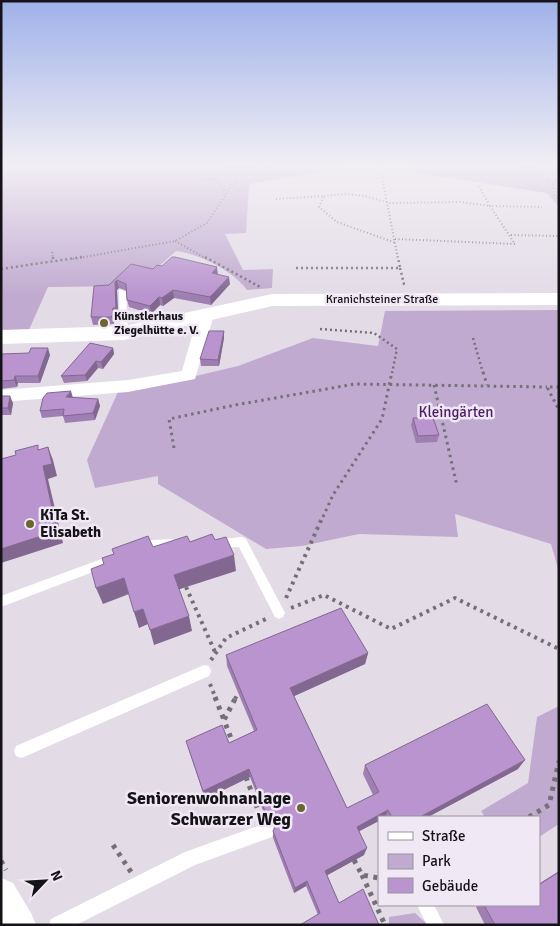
<svg xmlns="http://www.w3.org/2000/svg" width="560" height="926" viewBox="0 0 560 926" font-family="Signika,sans-serif">
<style>
.green{fill:#c1aad0}
.lines{fill:none;stroke-linecap:round;stroke-linejoin:round}
.path-far4{stroke:#747077;stroke-width:2;stroke-dasharray:1 2.5;stroke-linecap:butt}
.path-far3{stroke:#747077;stroke-width:2.5;stroke-dasharray:2 3;stroke-linecap:butt}
.path-far2{stroke:#747077;stroke-width:3;stroke-dasharray:2.5 4;stroke-linecap:butt}
.path-far1{stroke:#747077;stroke-width:4;stroke-dasharray:3 4.5;stroke-linecap:butt}
.path{stroke:#747077;stroke-width:5;stroke-dasharray:4 5.5;stroke-linecap:butt}
.lane{fill:#fff;fill-rule:evenodd}
.street{fill:#fff;fill-rule:evenodd}
.secondary{fill:#fff;fill-rule:evenodd}
.wall{fill:#9f7fb2}
.shaded-wall{fill:#826891}
.building{fill:#b994cf;stroke:#826891}
.poi-dot{fill:#6b6532;stroke:#f0e9f5;stroke-width:2}
.labels{text-anchor:middle;dominant-baseline:central;stroke-width:5;stroke-linejoin:round;paint-order:stroke}
.far-street-label{font-size:12px;fill:#151317;stroke:#f0e9f5}
.far-poi-label{font-size:12px;font-weight:bold;fill:#151317;stroke:#f0e9f5;text-anchor:start}
.park-label{font-size:15px;fill:#4d1d64;stroke:#f0e9f5}
.poi-label{font-size:15px;font-weight:bold;fill:#151317;stroke:#f0e9f5;text-anchor:start}
.near-poi-label{font-size:18px;font-weight:bold;fill:#151317;stroke:#f0e9f5;text-anchor:end}
</style>
<rect width="100%" height="100%" fill="#e3dce7"/>
<g class="green">
<path d="M1,167H350L249,184L246,233L225,234L243,270L273,269L272,288L247,290C234,271 199,254 176,251L137,286L48,287L28,332H1Z"/>
<polygon points="406,167 559,167 559,207 547,193 417,173"/>
<polygon points="559,310 559,572 551,544 455,514 458,537 359,534 302,546 266,549 158,484 158,476 95,488 87,460 118,392 145,388 238,366 313,338 378,346 385,311"/>
<polygon points="559,706 559,824 539,837 539,817 485,817 481,811 528,783 537,717"/>
<polygon points="415,913 428,925 389,925 389,917"/>
</g>
<g class="lines">
<g class="path-far4">
<polyline points="202,167 213,175 226,192"/>
<polyline points="225,167 256,167"/>
<polyline points="380,167 398,259"/>
<polyline points="525,167 553,184"/>
<polyline points="529,167 559,171"/>
<polyline points="559,176 553,184 554,195 559,201"/>
<polyline points="201,180 216,178"/>
<polyline points="324,196 346,194 365,196 389,203 460,202 490,206 479,186"/>
<polyline points="276,199 324,196 319,207 337,222 396,243"/>
<polyline points="511,235 558,236"/>
<polyline points="395,239 515,244 490,206 542,207"/>
<polyline points="175,241 207,259"/>
<polyline points="52,252 53,259"/>
<polyline points="73,259 175,241 207,223 238,176 265,167"/>
</g>
<g class="path-far3">
<polyline points="53,257 53,261"/>
<polyline points="205,257 262,288"/>
<polyline points="296,268 400,268 398,257"/>
<polyline points="400,268 404,284 406,284"/>
<polyline points="1,269 82,257"/>
<polyline points="320,329 374,333 397,349 392,373"/>
<polyline points="473,338 483,373"/>
</g>
<g class="path-far2">
<polyline points="483,372 487,385"/>
<polyline points="434,385 457,486"/>
<polyline points="559,387 547,387 559,410"/>
<polyline points="174,448 169,419 235,405 355,384 547,387"/>
<polyline points="323,517 333,495 382,419 392,372"/>
</g>
<g class="path-far1">
<polyline points="186,587 215,652"/>
<polyline points="286,598 323,516"/>
<polyline points="291,608 324,595 391,629 455,598 559,649"/>
<polyline points="211,660 226,638 268,618"/>
<polyline points="210,684 216,699"/>
<polyline points="235,699 238,693"/>
</g>
<g class="path">
<polyline points="215,697 224,720"/>
<polyline points="234,746 224,720 236,697"/>
<polyline points="246,777 261,818"/>
<polyline points="529,817 549,805 559,761"/>
<polyline points="113,845 131,872"/>
<polyline points="354,860 362,875 379,878"/>
<polyline points="1,861 6,870"/>
<polyline points="362,875 385,925"/>
</g>
<g class="lane">
<polygon points="119,290 122,290 126,292 128,333 124,335 120,333"/>
<polygon points="242,537 246,539 283,609 285,613 283,617 279,619 275,617 239,547 217,548 213,546 211,543 213,540"/>
<polygon points="172,539 176,541 178,544 176,547 152,550 140,554 136,552 134,549 136,546 152,540"/>
<polygon points="115,554 119,556 121,559 119,562 1,607 1,596"/>
<polygon points="204,665 209,666 211,671 209,676 26,756 21,758 16,756 14,751 16,746"/>
<polygon points="266,823 272,825 274,831 272,837 195,865 76,925 49,925 51,919 185,852"/>
<polygon points="417,905 434,905 444,925 427,925"/>
</g>
<g class="street">
<polygon points="206,310 211,312 214,315 195,379 128,392 1,402 1,390 128,380 182,371 198,315 201,312"/>
<polygon points="1,878 13,883 31,913 36,925 1,925"/>
</g>
<polygon class="secondary" points="559,293 559,305 272,306 124,340 1,344 1,330 124,326 272,294"/>
</g>
<g class="wall">
<polygon points="131,264 153,269 162,266 218,274 230,284 211,305 174,298 163,306 160,305 151,314 129,307 127,300 127,291 119,288 117,290 118,316 114,316 114,324 93,325 91,317 109,285"/>
<polygon points="224,331 224,338 219,366 201,366 200,359"/>
<polygon points="113,348 114,354 103,369 98,368 87,381 64,383 61,376"/>
<polygon points="1,354 50,355 40,383 18,383 17,387 1,389"/>
<polygon points="1,396 13,403 11,415 1,415"/>
<polygon points="73,398 98,399 100,406 95,420 65,423 63,416 42,418 40,411"/>
<polygon points="413,418 439,435 437,442 416,443 411,425"/>
<polygon points="368,653 365,664 294,696 347,808 373,795 363,774 365,765 518,769 428,817 379,817 359,831 364,855 327,875 339,903 318,915 306,886 294,893 273,838 273,831 275,827 274,824 267,821 250,777 205,799 186,741 229,743 254,731 227,666 226,655"/>
<polygon points="559,871 559,925 485,925 476,907 480,905 539,905 540,883"/>
</g>
<g class="shaded-wall">
<polygon points="217,267 218,275 212,273"/>
<polygon points="229,277 230,284 211,305 210,297"/>
<polygon points="117,280 119,288 117,290 118,316 116,308 115,282"/>
<polygon points="173,290 174,298 163,306 162,298"/>
<polygon points="159,297 160,305 151,314 150,306"/>
<polygon points="113,308 114,316 114,324 112,317"/>
<polygon points="224,331 224,338 219,366 218,360"/>
<polygon points="48,348 50,355 40,383 38,376"/>
<polygon points="113,348 114,354 103,369 101,362"/>
<polygon points="96,361 98,368 87,381 85,375"/>
<polygon points="15,376 18,383 17,387 14,380"/>
<polygon points="71,391 73,398 66,397"/>
<polygon points="10,396 13,403 11,415 8,408"/>
<polygon points="98,399 100,406 95,420 93,413"/>
<polygon points="48,447 53,460 57,476 48,479 63,543 1,563 1,549"/>
<polygon points="234,555 236,571 177,590 174,575"/>
<polygon points="124,578 129,594 103,604 96,588"/>
<polygon points="143,609 148,624 139,628 134,612"/>
<polygon points="189,616 192,631 154,645 150,630"/>
<polygon points="368,653 365,664 290,698 290,688"/>
<polygon points="525,760 518,769 428,817 420,817"/>
<polygon points="249,769 250,777 205,799 203,791"/>
<polygon points="388,810 385,817 379,817 379,821 354,834 357,827"/>
<polygon points="367,848 364,855 324,877 325,871"/>
<polygon points="307,881 306,886 294,893 295,888"/>
</g>
<g class="building">
<polygon points="172,257 175,257 217,267 212,273 229,277 210,297 173,290 162,298 159,297 150,306 127,300 126,284 117,280 115,282 116,308 113,308 112,317 91,317 94,286 109,285 131,264 153,269 157,265 162,266"/>
<polygon points="209,331 224,331 218,360 200,359"/>
<polygon points="90,343 113,348 101,362 96,361 85,375 61,376"/>
<polygon points="31,348 48,348 38,376 15,376 14,380 1,381 1,354 29,353"/>
<polygon points="71,391 66,397 98,399 93,413 63,416 64,409 40,411 43,398 47,393"/>
<polygon points="1,396 10,396 8,408 1,408"/>
<polygon points="413,418 433,418 439,435 418,436"/>
<polygon points="38,445 38,450 48,447 52,464 43,466 57,531 1,549 1,459 16,455 15,451"/>
<polygon points="212,534 215,540 226,537 234,555 174,575 189,616 150,630 143,609 134,612 124,578 96,588 91,569 104,564 102,558 114,554 112,549 148,536 153,547 187,536 190,542"/>
<polygon points="341,608 368,653 290,688 347,808 379,792 365,765 487,704 525,760 420,817 392,817 388,810 357,827 367,848 325,871 339,903 363,889 379,925 300,925 320,913 307,881 295,888 273,831 276,825 274,817 266,814 249,769 203,791 186,741 222,725 229,743 257,730 226,655"/>
<polygon points="559,872 559,925 495,925 484,905 539,905 539,882 540,884"/>
</g>
<linearGradient id="sky" x2="0" y2="1"><stop stop-color="#9fb1e9"/><stop offset="0.56" stop-color="#f2eff4"/><stop offset="1" stop-color="#f2eff4" stop-opacity="0"/></linearGradient>
<rect width="560" height="296" fill="url(#sky)"/>
<g class="poi-dot">
<circle cx="104" cy="323" r="5"/>
<circle cx="30" cy="524" r="5"/>
<circle cx="301" cy="808" r="5"/>
</g>
<g class="labels">
<g class="far-street-label">
<text x="382" y="299">Kranichsteiner Straße</text>
</g>
<g class="far-poi-label">
<text x="114" y="316">Künstlerhaus<tspan x="114" dy="14">Ziegelhütte e. V.</tspan></text>
</g>
<g class="park-label">
<text x="456" y="412">Kleingärten</text>
</g>
<g class="poi-label">
<text x="40" y="515">KiTa St.<tspan x="40" dy="17">Elisabeth</tspan></text>
</g>
<g class="near-poi-label">
<text x="291" y="798">Seniorenwohnanlage<tspan x="291" dy="21">Schwarzer Weg</tspan></text>
</g>
</g>
<rect width="560" height="926" fill="none" stroke="#151317" stroke-width="5"/>
<rect x="378" y="816" width="162" height="90" fill="#f0e9f5" stroke="#98939c"/>
<rect x="388" y="832" width="25" height="8" fill="#ffffff" stroke="#98939c"/>
<text x="422" y="841" font-size="15" fill="#151317">Straße</text>
<rect x="388" y="854" width="25" height="15" fill="#c1aad0" stroke="#98939c"/>
<text x="422" y="866" font-size="15" fill="#151317">Park</text>
<rect x="388" y="878" width="25" height="15" fill="#b994cf" stroke="#98939c"/>
<text x="422" y="891" font-size="15" fill="#151317">Gebäude</text>
<g transform="translate(45 881) rotate(65)" stroke="#f0e9f5" stroke-width="4" paint-order="stroke">
<path d="M0-4L9 19L0 12L-9 19Z" fill="#151317"/>
<text y="-8" font-size="14" font-weight="bold" text-anchor="middle" fill="#151317">N</text>
</g>
</svg>
